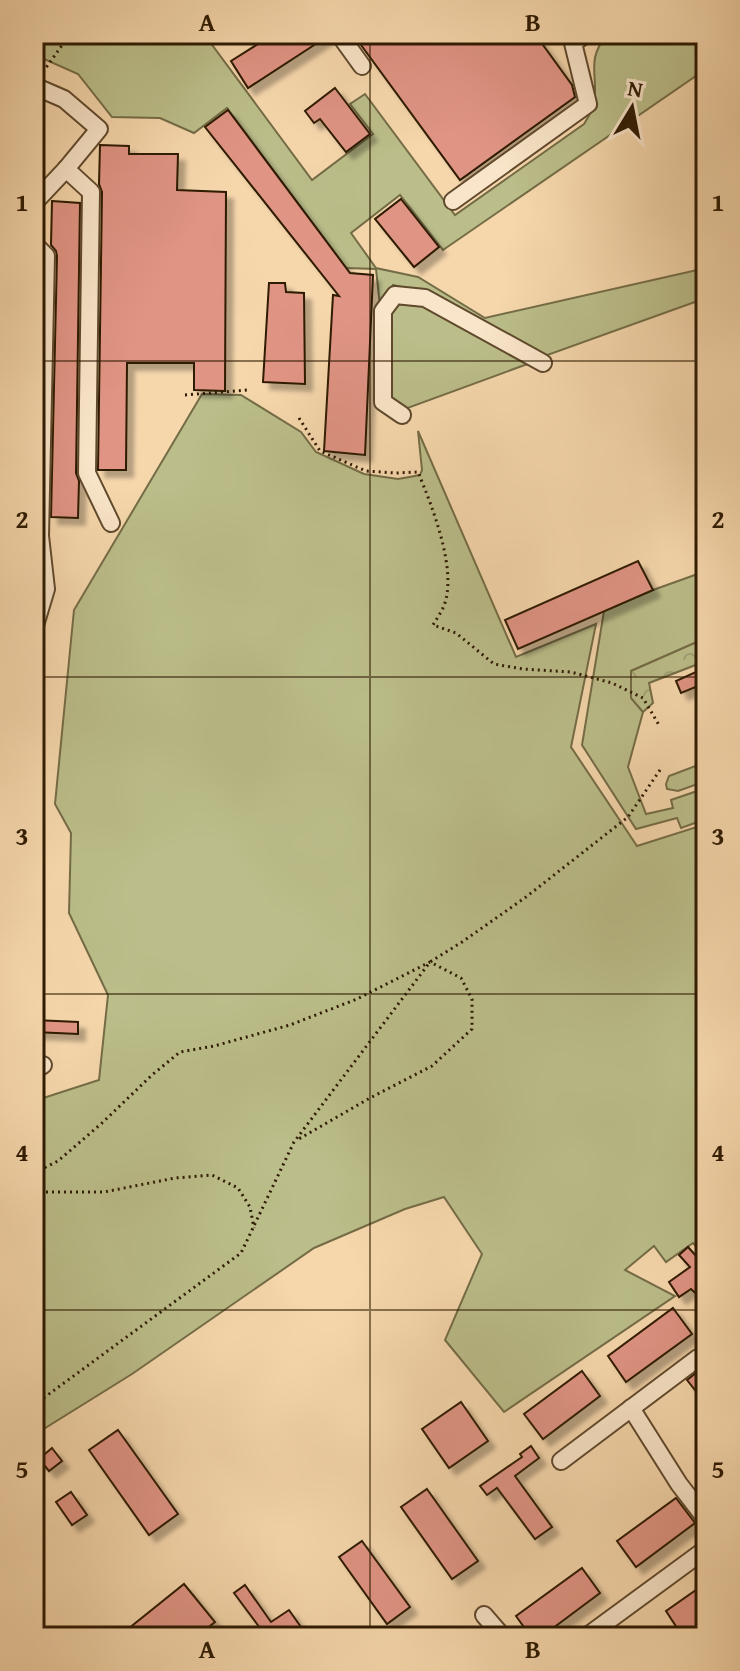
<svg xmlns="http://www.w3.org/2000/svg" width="740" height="1671" viewBox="0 0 740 1671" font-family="'Gentium Book Plus',serif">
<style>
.green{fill:#bbbe8a;stroke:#746c46;stroke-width:2}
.forest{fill:url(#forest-crowns);stroke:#746c46;stroke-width:2}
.building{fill:#e09484;stroke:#2e1a02;stroke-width:2;filter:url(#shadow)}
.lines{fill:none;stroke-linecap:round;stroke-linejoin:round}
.minor-casing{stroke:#60492c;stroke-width:20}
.path{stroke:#2e1a02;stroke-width:3;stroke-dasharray:2 4;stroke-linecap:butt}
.minor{stroke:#f9e5c9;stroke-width:16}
.grid{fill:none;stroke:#2e1a02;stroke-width:2;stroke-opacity:0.55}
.neatline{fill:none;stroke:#2e1a02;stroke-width:3}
.grid-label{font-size:26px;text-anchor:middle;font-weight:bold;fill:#2e1a02}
</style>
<defs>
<pattern id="forest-crowns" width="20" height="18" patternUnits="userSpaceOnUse" patternTransform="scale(2)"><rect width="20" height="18" fill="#bbbe8a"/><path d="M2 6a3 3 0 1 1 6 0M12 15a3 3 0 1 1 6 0" fill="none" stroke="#a1a375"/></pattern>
<filter id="shadow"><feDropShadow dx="7" dy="7" stdDeviation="2" flood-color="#0004"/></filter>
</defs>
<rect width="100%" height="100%" fill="#f6d7ac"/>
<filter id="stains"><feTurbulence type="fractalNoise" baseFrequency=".0025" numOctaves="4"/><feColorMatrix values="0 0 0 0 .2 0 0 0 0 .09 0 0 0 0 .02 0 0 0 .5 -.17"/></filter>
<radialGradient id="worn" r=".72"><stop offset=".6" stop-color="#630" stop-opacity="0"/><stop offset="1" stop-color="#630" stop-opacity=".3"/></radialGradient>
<g class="green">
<path d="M34,34H204L312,180L373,134L350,104L365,94L455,215L584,124C587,119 591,113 593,107C601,80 583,61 608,34H706V69L443,250L400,195L351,233L376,268L418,277L485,318L706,268V298L542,357L418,291L393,285L380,306L376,269L346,268L227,108L194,133L160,118L112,117L78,74L42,58L34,59Z"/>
<polygon points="402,301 425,302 533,362 405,409 388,399 391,312 395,304"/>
<polygon points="202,394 241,395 301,432 316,452 364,474 398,479 420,475 422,470 418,431 516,657 596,624 571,747 637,846 706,824 706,1258 693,1243 666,1262 654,1246 625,1270 675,1296 504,1412 445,1340 482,1254 444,1197 405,1209 314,1248 132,1374 34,1435 34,1101 99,1080 108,995 69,913 71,833 55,804 74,610"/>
<polygon points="706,571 706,638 631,671 631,698 643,712 628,767 646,814 673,808 671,800 706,788 706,819 681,828 677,818 636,829 582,745 604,611 653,590"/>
<polygon points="706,762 706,781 678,791 667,789 666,784 669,776"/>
</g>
<polygon class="forest" points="706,638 706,661 649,683 653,703 643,712 631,698 631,671"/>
<g class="building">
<polygon points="274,34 328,34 328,36 248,88 231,61"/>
<polygon points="353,34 535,34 572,85 575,97 460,180"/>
<polygon points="335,88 370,134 346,152 320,119 314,123 305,111"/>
<polygon points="228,110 350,273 373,275 365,455 324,451 333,295 339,296 205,127"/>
<polygon points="100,145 129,146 129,154 178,154 177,190 226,192 225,391 194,390 194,363 127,363 126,470 98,470 102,192 99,184"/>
<polygon points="401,199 439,247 414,267 375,219"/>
<polygon points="52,201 80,203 76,473 79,481 78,518 51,517 57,256 56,251 51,245"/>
<polygon points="269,283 285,283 286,292 304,293 305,384 263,382"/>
<polygon points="638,561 653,590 518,649 505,620"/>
<polygon points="698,671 703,684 681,693 676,681"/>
<polygon points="34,1020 78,1022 78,1034 34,1032"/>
<polygon points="688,1247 706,1267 706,1303 691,1289 679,1297 669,1282 690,1267 679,1255"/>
<polygon points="673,1308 692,1334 626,1382 608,1356"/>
<polygon points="706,1365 706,1404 687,1380"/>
<polygon points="582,1371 600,1396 543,1439 524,1414"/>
<polygon points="461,1402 488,1441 449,1468 422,1429"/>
<polygon points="118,1430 178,1514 149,1535 89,1450"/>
<polygon points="531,1446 539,1458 515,1476 552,1527 535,1539 497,1488 487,1495 480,1486 522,1457 520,1454"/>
<polygon points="52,1448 62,1461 49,1471 39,1459"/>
<polygon points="427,1489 478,1561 452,1579 401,1507"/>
<polygon points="71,1492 87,1515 72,1525 56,1502"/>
<polygon points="676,1498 695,1523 636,1567 617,1541"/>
<polygon points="362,1541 410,1607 387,1624 339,1557"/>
<polygon points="582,1568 600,1593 541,1637 531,1637 516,1616"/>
<polygon points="706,1583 706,1620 683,1637 666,1611"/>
<polygon points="184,1584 215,1622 196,1637 118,1637"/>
<polygon points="245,1585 271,1622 289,1610 308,1637 249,1637 260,1628 234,1593"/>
</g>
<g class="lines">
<g class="minor-casing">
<g id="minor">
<polyline points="339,34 362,66"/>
<polyline points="34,86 64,99 99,129 66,169 34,203"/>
<polyline points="66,169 91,192 87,473 111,523"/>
<polyline points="453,201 588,104 573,43 586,34"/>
<polyline points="34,244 46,256 40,536 46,589 34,629"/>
<polyline points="402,415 383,402 383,311 395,295 425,298 543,363"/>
<polyline points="34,1070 43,1065"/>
<polyline points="631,1408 679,1484 706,1519"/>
<polyline points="561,1461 698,1358"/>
<polyline points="484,1615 503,1637"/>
<polyline points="586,1637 706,1549"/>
</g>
</g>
<g class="path">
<polyline points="43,72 70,34"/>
<polyline points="185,395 247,390"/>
<path d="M299,418L320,451L366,471L396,473L418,472C432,506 459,573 443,608C440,614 436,620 433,625L456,633L494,664L523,669L571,672L612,683L643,698L659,725"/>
<polyline points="34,1173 58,1161 102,1123 152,1075 180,1052 214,1046 290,1025 357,999 430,962 461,978 472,999 472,1029 432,1066 370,1098 297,1140"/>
<polyline points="34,1192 104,1192 175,1178 212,1175 238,1188 250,1207 254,1228"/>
<polyline points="34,1405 241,1253 294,1142 430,962 462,942 526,897 628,817 662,767"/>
</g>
<use href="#minor" class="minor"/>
</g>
<path class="grid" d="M370,34V1637M34,361H706M34,677H706M34,994H706M34,1310H706"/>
<rect width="740" height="1671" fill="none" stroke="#f6d7ac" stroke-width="88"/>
<g transform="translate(632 108) rotate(10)" stroke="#f9e5c9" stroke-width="6" paint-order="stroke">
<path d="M0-6L14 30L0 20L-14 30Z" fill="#2e1a02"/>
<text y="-12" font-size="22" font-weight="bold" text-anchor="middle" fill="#2e1a02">N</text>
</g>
<rect x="44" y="44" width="652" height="1583" class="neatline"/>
<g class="grid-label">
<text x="207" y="31">A</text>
<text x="533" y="31">B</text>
<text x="22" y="211">1</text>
<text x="718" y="211">1</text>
<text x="22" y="528">2</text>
<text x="718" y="528">2</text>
<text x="22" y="845">3</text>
<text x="718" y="845">3</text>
<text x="22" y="1161">4</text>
<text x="718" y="1161">4</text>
<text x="22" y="1478">5</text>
<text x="718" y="1478">5</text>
<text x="207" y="1658">A</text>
<text x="533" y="1658">B</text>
</g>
<rect width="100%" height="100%" filter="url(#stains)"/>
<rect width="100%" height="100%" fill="url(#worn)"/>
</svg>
